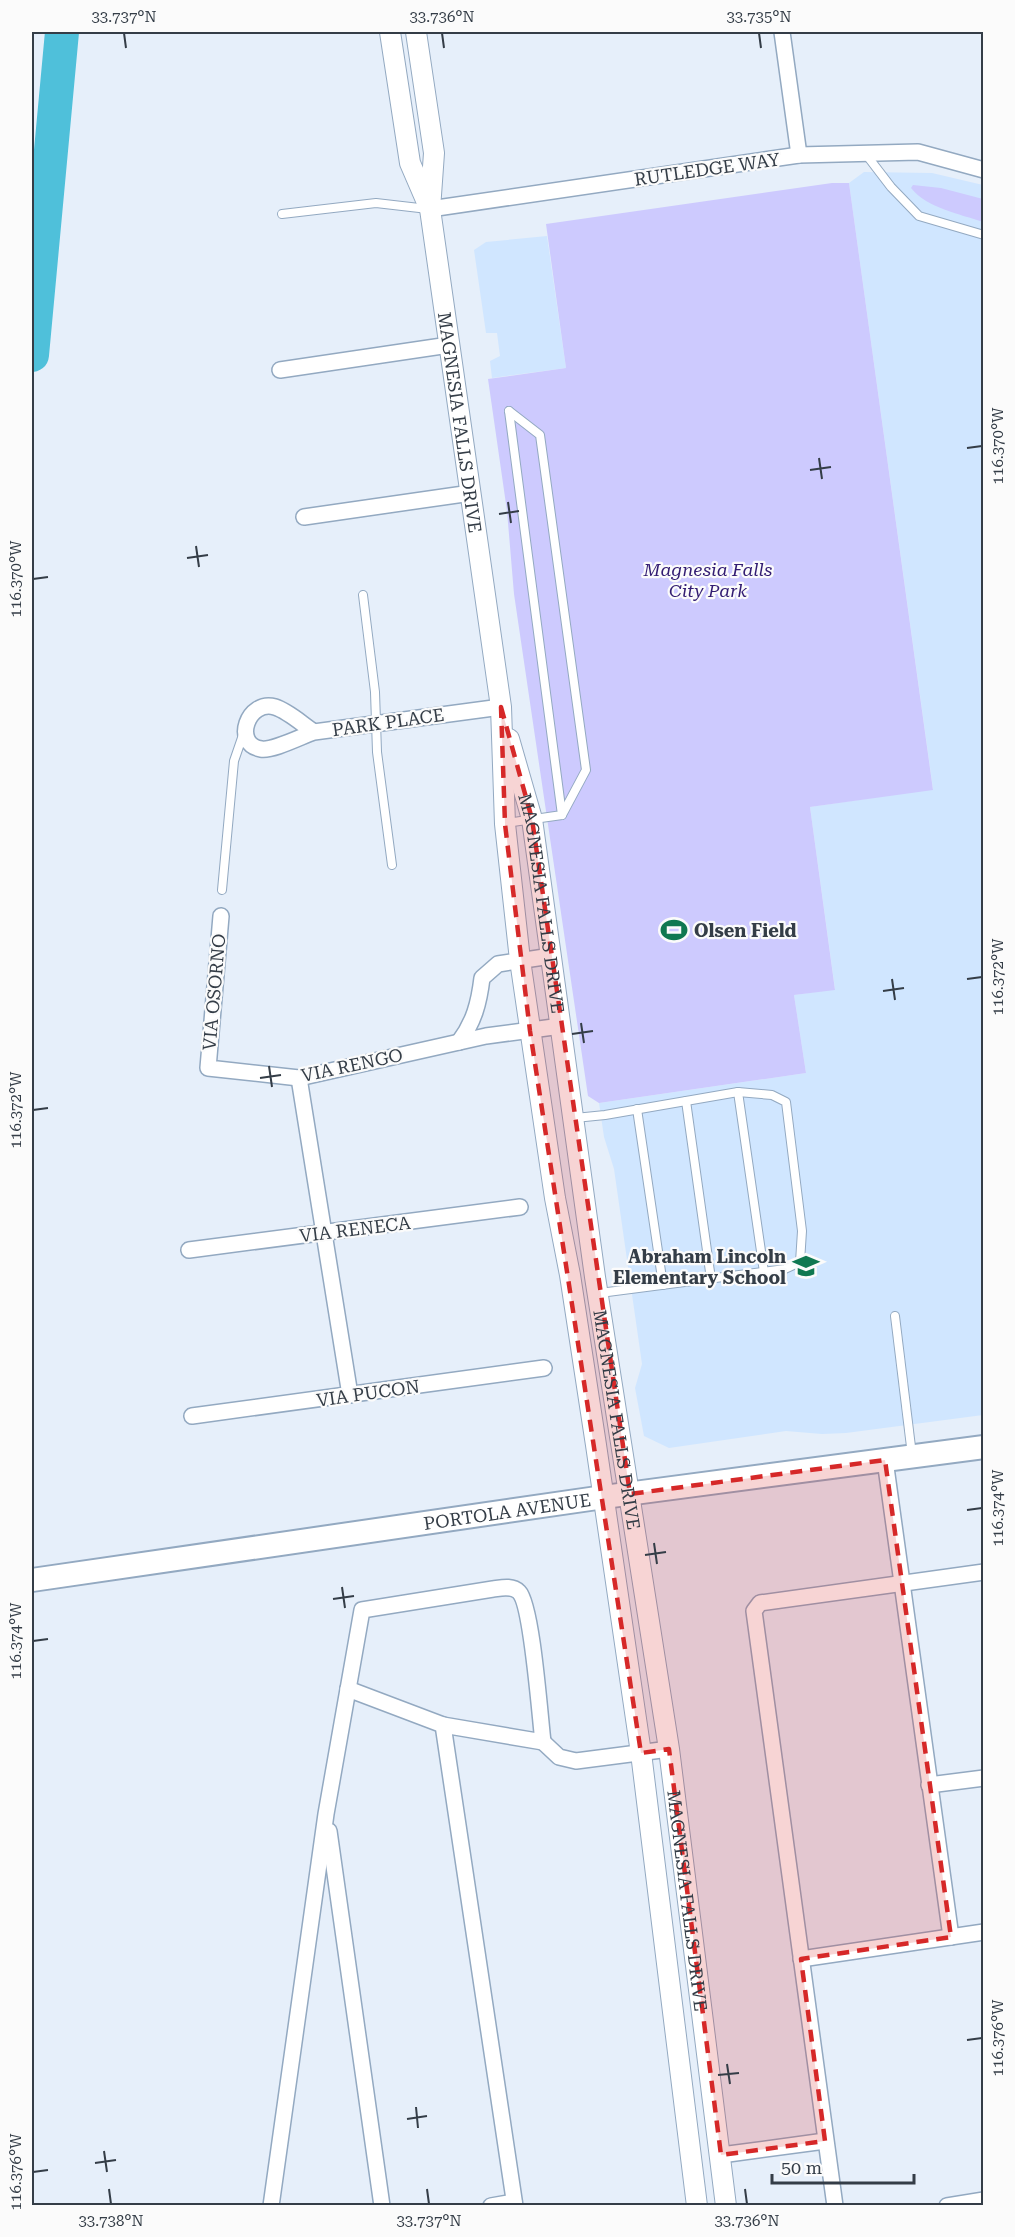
<svg xmlns="http://www.w3.org/2000/svg" width="1015" height="2237" viewBox="0 0 1015 2237" font-family="'Roboto Serif',serif">
<style>
.built{fill:#d0e6ff}
.green{fill:#cdcafe}
.lines{fill:none;stroke-linecap:round;stroke-linejoin:round}
.river{stroke:#4fc0da;stroke-width:34}
.service-casing{stroke:#93a9c1;stroke-width:10}
.minor-casing{stroke:#93a9c1;stroke-width:18}
.tertiary-casing{stroke:#93a9c1;stroke-width:22}
.secondary-casing{stroke:#93a9c1;stroke-width:26}
.service{stroke:#fff;stroke-width:8}
.minor{stroke:#fff;stroke-width:15}
.tertiary{stroke:#fff;stroke-width:20}
.secondary{stroke:#fff;stroke-width:22}
.marked{fill:#d62828;fill-opacity:0.2;stroke:#d62828;stroke-width:4.5;stroke-dasharray:12 8;stroke-linejoin:round}
.ticks{fill:none;stroke:#343d47;stroke-width:2}
.labels{text-anchor:middle;dominant-baseline:central;stroke-width:4.5;stroke-linejoin:round;paint-order:stroke}
.street-label{font-size:18px;fill:#343d47;stroke:#fbfbfb}
.park-label{font-size:18px;font-style:italic;fill:#321c72;stroke:#fbfbfb}
.poi-label{font-size:18px;font-weight:bold;fill:#343d47;stroke:#fbfbfb;text-anchor:start}
.neatline{fill:none;stroke:#343d47;stroke-width:2}
.ticks-label{font-size:15px;text-anchor:middle;fill:#343d47}
</style>
<rect width="100%" height="100%" fill="#e6effa"/>
<g class="built">
<polygon points="864,172 932,173 983,185 983,1415 846,1433 822,1434 786,1431 669,1448 644,1436 635,1388 642,1364 614,1169 604,1137 599,1103 806,1073 794,995 835,989 810,807 933,789 849,183"/>
<polygon points="547,236 566,368 492,378 490,361 500,356 497,333 486,333 474,250 486,242"/>
</g>
<g class="green">
<polygon points="832,183 849,183 933,790 810,807 835,990 794,995 806,1073 599,1103 588,1096 514,594 507,511 488,379 566,368 546,224"/>
<path d="M913,185L941,188L983,199V222C960,214 927,208 911,188Z"/>
</g>
<g class="lines">
<polyline class="river" points="32,355 62,32"/>
<g class="service-casing">
<g id="service">
<polyline points="865,153 891,187 919,216 984,235"/>
<polyline points="282,214 376,203 428,209"/>
<polyline points="509,411 540,435 586,770 562,815"/>
<polyline points="363,595 375,692 377,752 392,865"/>
<polyline points="506,823 562,815 509,411"/>
<polyline points="222,890 234,761 244,732"/>
<polyline points="738,1092 764,1272"/>
<polyline points="686,1101 711,1279"/>
<polyline points="637,1109 663,1285"/>
<polyline points="575,1118 605,1115 738,1092 772,1095 786,1102 802,1231 800,1262 785,1269 600,1293"/>
<polyline points="895,1316 912,1455"/>
</g>
</g>
<g class="minor-casing">
<g id="minor">
<polyline points="782,32 799,155"/>
<polyline points="430,209 799,155 918,152 984,170"/>
<polyline points="280,370 449,345"/>
<polyline points="304,517 471,493"/>
<path d="M314,732C302,736 273,751 261,749C232,744 248,699 275,707C288,711 302,724 314,732L501,707"/>
<polyline points="221,916 208,1068 299,1078 486,1036 561,1026"/>
<path d="M459,1042C474,1022 479,1003 482,978L498,964L551,956"/>
<polyline points="299,1078 350,1395"/>
<polyline points="189,1250 520,1207"/>
<polyline points="192,1416 544,1368"/>
<polyline points="885,1460 951,1937"/>
<polyline points="348,1689 443,1725 515,2206"/>
<polyline points="543,1742 559,1757 576,1761 669,1749"/>
<polyline points="929,1785 984,1778"/>
<polyline points="329,1831 382,2206"/>
<polyline points="801,1959 984,1932"/>
<polyline points="721,2155 825,2141"/>
<path d="M271,2206L326,1814L362,1610L493,1589C501,1588 512,1585 519,1592C532,1605 540,1718 543,1742L443,1725"/>
<polyline points="491,2206 514,2202"/>
<polyline points="835,2206 754,1611 760,1603 984,1572"/>
<polyline points="947,2206 984,2200"/>
</g>
</g>
<g class="tertiary-casing">
<g id="tertiary">
<polyline points="390,32 410,163 429,207"/>
<path id="s1" d="M416,32L434,153L430,209L501,707L505,824L520,960L555,1198L570,1275L596,1445L641,1753L697,2206"/>
<path id="s2" d="M509,739L532,819L595,1277L669,1749L726,2206"/>
</g>
</g>
<g class="secondary-casing">
<g id="secondary">
<path id="s3" d="M32,1580L604,1497L984,1447"/>
</g>
</g>
<use href="#service" class="service"/>
<use href="#minor" class="minor"/>
<use href="#tertiary" class="tertiary"/>
<use href="#secondary" class="secondary"/>
</g>
<path class="marked" d="M501,707L532,819L630,1494L885,1460L951,1937L801,1959L825,2141L721,2155L669,1749L641,1753L530,1031L505,824Z"/>
<path class="ticks" d="M124,33L126,48M442,33L444,48M759,33L761,48M967,448L982,446M819,458L822,479M810,470L831,467M508,502L511,523M499,514L519,511M196,546L199,567M187,558L208,555M33,579L48,577M892,979L895,1000M967,979L982,977M883,991L904,988M581,1023L584,1043M572,1034L593,1031M269,1066L272,1087M260,1078L281,1075M33,1110L48,1108M967,1510L982,1508M654,1543L657,1564M645,1555L666,1552M342,1587L345,1608M333,1599L354,1596M33,1641L48,1639M967,2040L982,2038M727,2064L730,2084M718,2075L739,2073M416,2107L418,2128M407,2119L427,2116M104,2151L107,2172M95,2163L116,2160M33,2172L48,2170M109,2189L111,2204M427,2189L429,2204M745,2189L747,2204"/>
<defs>
<g id="stadium-bare" transform="scale(2.07)"><path d="M0-5a6.5 5 0 1 0 0 10a6.5 5 0 1 0 0-10ZM-3.5-1.8h7v3.6h-7Z" fill="#107851" stroke="#fbfbfb" stroke-width="2.5" paint-order="stroke"/></g>
<g id="school-bare" transform="scale(2.07)"><path d="M0-5L7-2L0 1L-7-2ZM-4 1L0 2.5L4 1V4Q0 6-4 4Z" fill="#107851" stroke="#fbfbfb" stroke-width="2.5" paint-order="stroke"/></g>
</defs>
<g fill-rule="evenodd">
<use href="#stadium-bare" x="674" y="930"/>
<use href="#school-bare" x="806" y="1266"/>
</g>
<g class="labels">
<g class="street-label">
<text transform="translate(707 169) rotate(-8)">RUTLEDGE WAY</text>
<text stroke="none"><textPath href="#s1" startOffset="394">MAGNESIA FALLS DRIVE</textPath></text>
<text transform="translate(388 722) rotate(-8)">PARK PLACE</text>
<text stroke="none"><textPath href="#s2" startOffset="168">MAGNESIA FALLS DRIVE</textPath></text>
<text transform="translate(214 992) rotate(-85)">VIA OSORNO</text>
<text transform="translate(352 1065) rotate(-12)">VIA RENGO</text>
<text transform="translate(355 1229) rotate(-7)">VIA RENECA</text>
<text transform="translate(368 1393) rotate(-8)">VIA PUCON</text>
<text stroke="none"><textPath href="#s2" startOffset="690">MAGNESIA FALLS DRIVE</textPath></text>
<text stroke="none"><textPath href="#s3" startOffset="480">PORTOLA AVENUE</textPath></text>
<text stroke="none"><textPath href="#s2" startOffset="1176">MAGNESIA FALLS DRIVE</textPath></text>
</g>
<g class="park-label">
<text x="708" y="569">Magnesia Falls<tspan x="708" dy="21">City Park</tspan></text>
</g>
<g class="poi-label">
<text x="694" y="930">Olsen Field</text>
<text x="786" y="1256" text-anchor="end">Abraham Lincoln<tspan x="786" dy="21">Elementary School</tspan></text>
</g>
</g>
<rect width="1015" height="2237" fill="none" stroke="#fbfbfb" stroke-width="66"/>
<path d="M772 2174v9h142v-9" fill="none" stroke="#343d47" stroke-width="3"/>
<text x="781" y="2174" font-size="18" fill="#343d47" stroke="#fbfbfb" stroke-width="4.5" paint-order="stroke">50 m</text>
<rect x="33" y="33" width="949" height="2171" class="neatline"/>
<g class="ticks-label">
<text x="124" y="22">33.737°N</text>
<text x="442" y="22">33.736°N</text>
<text x="759" y="22">33.735°N</text>
<text transform="translate(998 446) rotate(-90)" y="5">116.370°W</text>
<text transform="translate(16 579) rotate(-90)" y="5">116.370°W</text>
<text transform="translate(998 977) rotate(-90)" y="5">116.372°W</text>
<text transform="translate(16 1110) rotate(-90)" y="5">116.372°W</text>
<text transform="translate(998 1508) rotate(-90)" y="5">116.374°W</text>
<text transform="translate(16 1641) rotate(-90)" y="5">116.374°W</text>
<text transform="translate(998 2038) rotate(-90)" y="5">116.376°W</text>
<text transform="translate(16 2172) rotate(-90)" y="5">116.376°W</text>
<text x="111" y="2226">33.738°N</text>
<text x="429" y="2226">33.737°N</text>
<text x="747" y="2226">33.736°N</text>
</g>
</svg>
